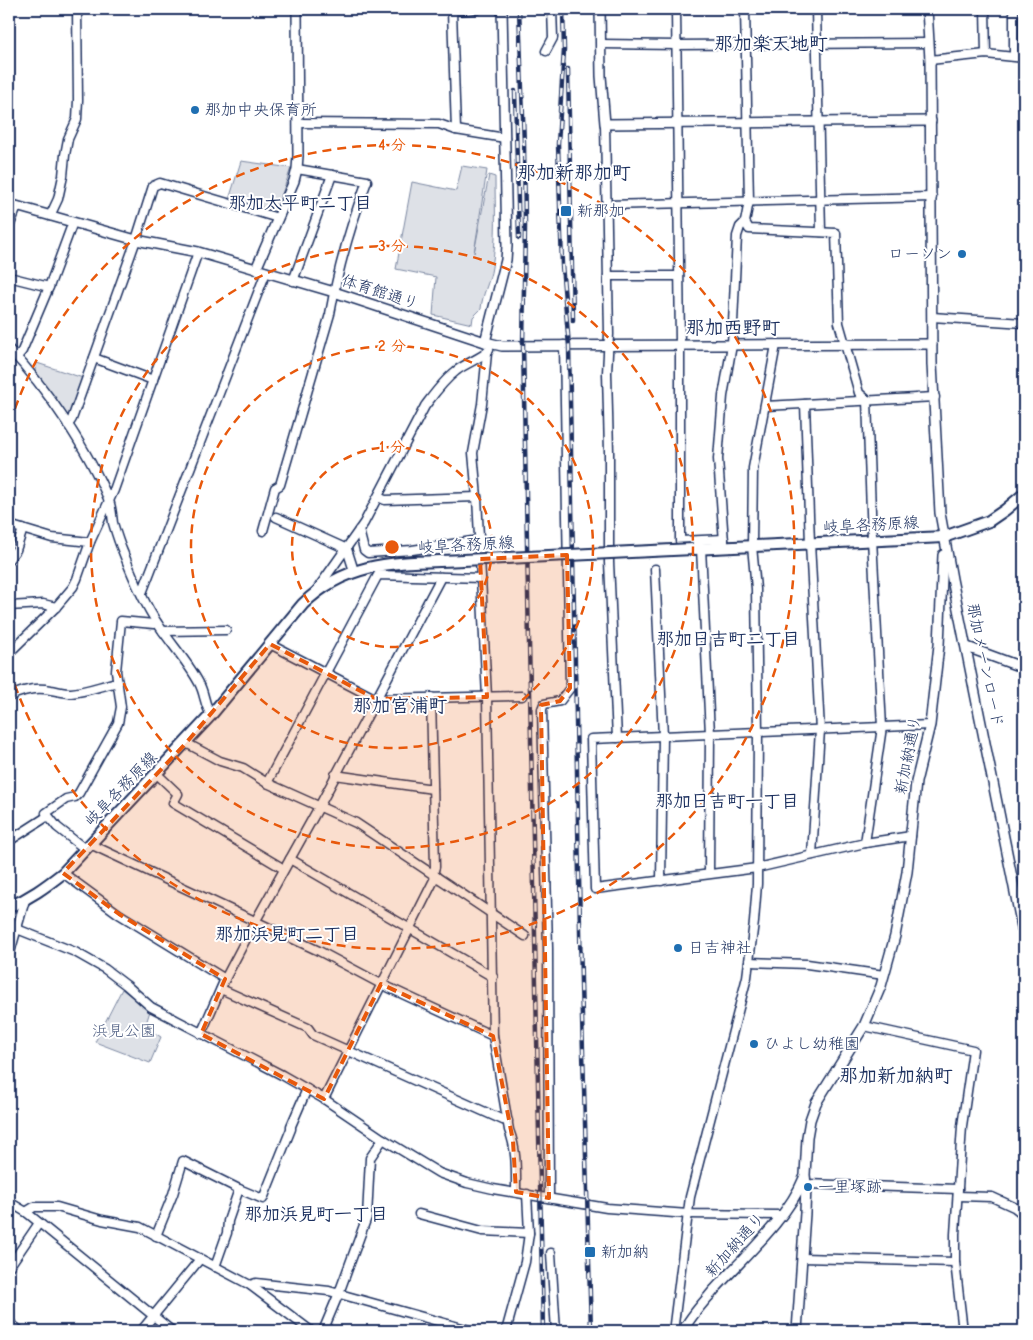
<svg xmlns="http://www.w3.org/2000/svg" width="1033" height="1340" viewBox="0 0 1033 1340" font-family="'Comic Neue','Klee One',sans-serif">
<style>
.green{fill:#dee1e7;stroke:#7c88a2}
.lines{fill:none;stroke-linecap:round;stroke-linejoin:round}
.minor-casing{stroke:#1b2f5e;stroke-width:11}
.tertiary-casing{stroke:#1b2f5e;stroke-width:12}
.secondary-casing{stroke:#1b2f5e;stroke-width:14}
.minor{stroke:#fff;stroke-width:8}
.tertiary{stroke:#fff;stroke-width:9}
.secondary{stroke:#fff;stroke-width:10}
.rail-casing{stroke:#1b2f5e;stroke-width:4.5}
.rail{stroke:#fff;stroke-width:2.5;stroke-dasharray:8;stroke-linecap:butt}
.secondary-bridge-casing{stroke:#1b2f5e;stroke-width:14;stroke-linecap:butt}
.secondary-bridge{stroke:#fff;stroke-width:10}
.marked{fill:#e8590c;fill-opacity:0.2;stroke:#e8590c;stroke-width:4;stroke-dasharray:10 6;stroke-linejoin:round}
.ring{fill:none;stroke:#e8590c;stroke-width:2.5;stroke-dasharray:9 6}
.poi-dot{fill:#1f6fb2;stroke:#fff;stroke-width:2}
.labels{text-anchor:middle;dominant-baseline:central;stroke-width:4;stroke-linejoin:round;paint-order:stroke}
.poi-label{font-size:16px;fill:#1b2f5e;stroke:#fff;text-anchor:start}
.street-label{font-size:16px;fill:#1b2f5e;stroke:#fff}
.park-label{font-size:16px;fill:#4c5c80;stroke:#fff}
.neighbourhood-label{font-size:18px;font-weight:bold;fill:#1b2f5e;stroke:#fff}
.quarter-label{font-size:19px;font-weight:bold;fill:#1b2f5e;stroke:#fff}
.centre{fill:#e8590c;stroke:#fff;stroke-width:2.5}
.ring-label{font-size:15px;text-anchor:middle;font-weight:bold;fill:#e8590c;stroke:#fff;stroke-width:4;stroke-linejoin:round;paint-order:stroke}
</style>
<rect width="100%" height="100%" fill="#fff"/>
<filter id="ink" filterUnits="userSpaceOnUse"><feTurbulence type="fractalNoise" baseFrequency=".02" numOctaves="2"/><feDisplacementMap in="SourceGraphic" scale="10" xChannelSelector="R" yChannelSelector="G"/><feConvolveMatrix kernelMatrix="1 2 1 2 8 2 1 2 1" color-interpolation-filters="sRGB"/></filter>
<g filter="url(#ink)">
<g class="green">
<polygon points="241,161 291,168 274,217 228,203"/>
<path d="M462,166L487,170L474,253L489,175L495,177C495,207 497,238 492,267C490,282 482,294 481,309L473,317L472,324L433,315L436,277L396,269L412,182L456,191Z"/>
<polygon points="37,363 83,378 66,423 34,373"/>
<polygon points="122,989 150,1011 145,1027 161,1037 150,1063 95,1042"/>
</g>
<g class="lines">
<g class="minor-casing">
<g id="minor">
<polyline points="676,9 680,345 680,541 724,539"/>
<polyline points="816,9 821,232"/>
<polyline points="985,9 986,54"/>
<polyline points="1014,9 1014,56"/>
<polyline points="601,44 677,45 929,43"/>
<polyline points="546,51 553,38 552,9"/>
<polyline points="930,60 986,54 1024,58"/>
<polyline points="298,123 439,124 456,130 505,138"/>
<polyline points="605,124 609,334 607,373 609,452 609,562 617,738"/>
<polyline points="456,130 452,11 478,9"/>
<polyline points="607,205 932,197"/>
<polyline points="50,216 58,199 63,176 65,155 68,139 77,119 78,100 77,9"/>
<polyline points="745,222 749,229 836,233 839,323 859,393 867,400 872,539 882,727 865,843"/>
<polyline points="9,227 17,207"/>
<polyline points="608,276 679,276"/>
<polyline points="9,277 49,287"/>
<polyline points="293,281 332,175"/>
<polyline points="932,317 1024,323"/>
<path d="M9,349C46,387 89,451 109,501C112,508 112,516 113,523C116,533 119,543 123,552C132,575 144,604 158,624C171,644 188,662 199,683C205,694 204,704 211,715"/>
<path d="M487,353L482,404L473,453L477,497L487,697L493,1036L509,1130C517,1150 516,1170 516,1192"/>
<polyline points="17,357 22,351 49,287 73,222"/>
<polyline points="94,358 153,380"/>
<polyline points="805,404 810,543 820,730 812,855"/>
<polyline points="765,406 935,397"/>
<polyline points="68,425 72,419 136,240 153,186 160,183 278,218"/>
<polyline points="378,497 385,500 477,497"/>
<polyline points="276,517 347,549 354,571"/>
<polyline points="9,525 52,538 90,542"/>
<polyline points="359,530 364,550 368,553 412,550 479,540"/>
<path d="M263,531L275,488L280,485L330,314C338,269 351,224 367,181L297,169"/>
<polyline points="724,542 718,459 723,396 732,345 737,236 740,227 745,222 749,201 745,9"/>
<polyline points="701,548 710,734 709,873"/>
<polyline points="9,559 16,550 23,529"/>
<polyline points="655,569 663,736 661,881"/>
<path d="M316,591L364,523L425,406C434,394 443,381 456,371C464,364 484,357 489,350"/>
<polyline points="142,593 266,272"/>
<polyline points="9,606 43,604 56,607"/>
<polyline points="163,631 226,630"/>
<polyline points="270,644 376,699 522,696"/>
<polyline points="9,653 56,607 73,587 77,579 90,542 114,490 198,252"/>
<path d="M9,697C22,690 37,687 51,690C58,691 64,693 71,693C86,692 103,685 118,682"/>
<polyline points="431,697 435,867 433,874"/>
<polyline points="186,743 220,761 243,768 267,783 356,823 525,936"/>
<polyline points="157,774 178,794 173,803 284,869"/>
<polyline points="335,775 433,789"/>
<polyline points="267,783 378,575 481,578"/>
<polyline points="911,836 865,843 757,868 595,889 591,739 930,725"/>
<polyline points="9,841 48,816"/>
<polyline points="90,844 319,951 381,984 493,1036"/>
<polyline points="85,849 57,827 46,813 66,799 75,797 79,793 118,723 121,707 116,671 121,621 154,624 157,623"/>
<polyline points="290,859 493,977"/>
<polyline points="63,873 119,914 225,979"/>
<polyline points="9,928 17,929 75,952 105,969 126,985 151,1007 282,1075 324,1099 383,1139 439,1173 467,1183 493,1189 607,1208 688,1214 781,1215"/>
<polyline points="9,956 25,900"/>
<polyline points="749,962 807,964 884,975"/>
<polyline points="221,989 308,1028 313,1035 503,1120 508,1121"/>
<polyline points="864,1026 973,1050 962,1126 955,1234 955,1262 963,1331"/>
<polyline points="201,1034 225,979 255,922 319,807 441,577"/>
<polyline points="324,1099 436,876"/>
<polyline points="806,1184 958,1189"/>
<polyline points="958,1196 992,1197 1014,1207 1024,1215"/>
<polyline points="549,1198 548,948 542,709 544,704 560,701 570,688 564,345"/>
<polyline points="9,1202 26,1212 172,1331"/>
<polyline points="26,1212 34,1207 57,1207 102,1220 140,1227 250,1285 311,1331"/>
<polyline points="419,1214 482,1231 529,1233"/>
<polyline points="156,1236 173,1194 183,1161 239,1189 263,1199 291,1129 291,1126 307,1089"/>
<polyline points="551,1253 556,1331"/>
<polyline points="802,1258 955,1262"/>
<polyline points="9,1267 39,1223"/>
<polyline points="215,1267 227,1233 228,1221 239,1189"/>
<polyline points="250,1285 256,1283 329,1291 473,1331"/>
<polyline points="9,1322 20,1331"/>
<polyline points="141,1331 200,1259"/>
<polyline points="323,1331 339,1293 367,1217 370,1158 383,1139"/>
<polyline points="506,1331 525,1262 529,1233 527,1194"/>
<polyline points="675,1331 674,1324 690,1197 747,977 754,922 757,884 758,732 756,589 752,546 753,468 776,345"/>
<polyline points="922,1331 962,1329"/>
</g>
</g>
<g class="tertiary-casing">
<g id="tertiary">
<polyline points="600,9 601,76 605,124 931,121"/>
<polyline points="927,9 930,60 932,364 940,513 952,579 1024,937"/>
<polyline points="9,204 136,240 198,252 334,292 485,342 502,346 932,344"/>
<polyline points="256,269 294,181 297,169 298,156 297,9"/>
<polyline points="485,342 506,260 507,246 502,9"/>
<polyline points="967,647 1024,668"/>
<path d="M683,1331C691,1315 704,1302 715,1289C744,1257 788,1218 804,1178"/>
<polyline points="797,1331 805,1213 806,1184 805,1175 807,1137 810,1120 816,1103 864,1026 881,986 895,936 907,872 916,782 930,725 939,645 943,555"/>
</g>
</g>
<g class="secondary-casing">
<g id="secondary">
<polyline points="693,549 944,537 989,521 1005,510 1024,494"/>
<path d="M9,907C30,898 45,887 63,873L211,715L303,604C350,558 402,563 463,560"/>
</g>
</g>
<use href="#minor" class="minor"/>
<use href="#tertiary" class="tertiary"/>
<use href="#secondary" class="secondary"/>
<g class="rail-casing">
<g id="rail">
<polyline points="519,9 524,144 525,226 523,346 543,1331"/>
<polyline points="563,9 564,50 558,144 562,265 569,346 581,982 591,1331"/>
<polyline points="568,69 573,321"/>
<polyline points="515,91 519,238"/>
</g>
</g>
<use href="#rail" class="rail"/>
<g class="secondary-bridge-casing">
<polyline id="secondary-bridge" points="463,560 693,549"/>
</g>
<use href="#secondary-bridge" class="secondary-bridge"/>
</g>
</g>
<path class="marked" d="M567,555L570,688L560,701L541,705L549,1198L516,1192L513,1141L493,1036L381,984L324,1099L201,1034L225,979L119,914L63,873L186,743L270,644L376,699L487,697L480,559Z"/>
<g class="ring">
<circle cx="392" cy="547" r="100"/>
<circle cx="392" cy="547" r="201"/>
<circle cx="392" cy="547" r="301"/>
<path d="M10 423A402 402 0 1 1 10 671"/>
</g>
<g class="poi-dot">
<circle cx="195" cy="110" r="5"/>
<rect x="560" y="205" width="12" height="12" rx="2.5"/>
<circle cx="962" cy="254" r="5"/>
<circle cx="678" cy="948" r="5"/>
<circle cx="754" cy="1044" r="5"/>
<circle cx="808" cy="1187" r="5"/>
<rect x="584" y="1246" width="12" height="12" rx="2.5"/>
</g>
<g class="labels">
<g class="poi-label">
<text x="205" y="110">那加中央保育所</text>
<text x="577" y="211">新那加</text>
<text x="952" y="254" text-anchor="end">ローソン</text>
<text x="688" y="948">日吉神社</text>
<text x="764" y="1044">ひよし幼稚園</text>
<text x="818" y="1187">一里塚跡</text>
<text x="601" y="1252">新加納</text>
</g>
<g class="street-label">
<text transform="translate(380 292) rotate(18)">体育館通り</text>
<text transform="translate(871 525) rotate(-3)">岐阜各務原線</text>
<text transform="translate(466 545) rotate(-3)">岐阜各務原線</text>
<text transform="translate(985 665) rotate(78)">那加メーンロード</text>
<text transform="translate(908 755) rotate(-79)">新加納通り</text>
<text transform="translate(121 789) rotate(-46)">岐阜各務原線</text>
<text transform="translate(735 1245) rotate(-48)">新加納通り</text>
</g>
<g class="park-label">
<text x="124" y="1031">浜見公園</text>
</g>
<g class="neighbourhood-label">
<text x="300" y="203">那加太平町二丁目</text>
<text x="728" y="639">那加日吉町二丁目</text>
<text x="727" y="801">那加日吉町一丁目</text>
<text x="287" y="934">那加浜見町二丁目</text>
<text x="316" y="1214">那加浜見町一丁目</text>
</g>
<g class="quarter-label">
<text x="771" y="44">那加楽天地町</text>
<text x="574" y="173">那加新那加町</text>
<text x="733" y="328">那加西野町</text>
<text x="400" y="706">那加宮浦町</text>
<text x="896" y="1076">那加新加納町</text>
</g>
</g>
<circle cx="392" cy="547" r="8" class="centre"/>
<g class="ring-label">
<text x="392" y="150">4 分</text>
<text x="392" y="251">3 分</text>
<text x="392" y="351">2 分</text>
<text x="392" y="452">1 分</text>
</g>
<rect width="1033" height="1340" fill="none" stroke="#fff" stroke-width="30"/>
<rect x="15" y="15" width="1003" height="1310" fill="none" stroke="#1b2f5e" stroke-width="2" filter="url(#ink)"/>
</svg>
